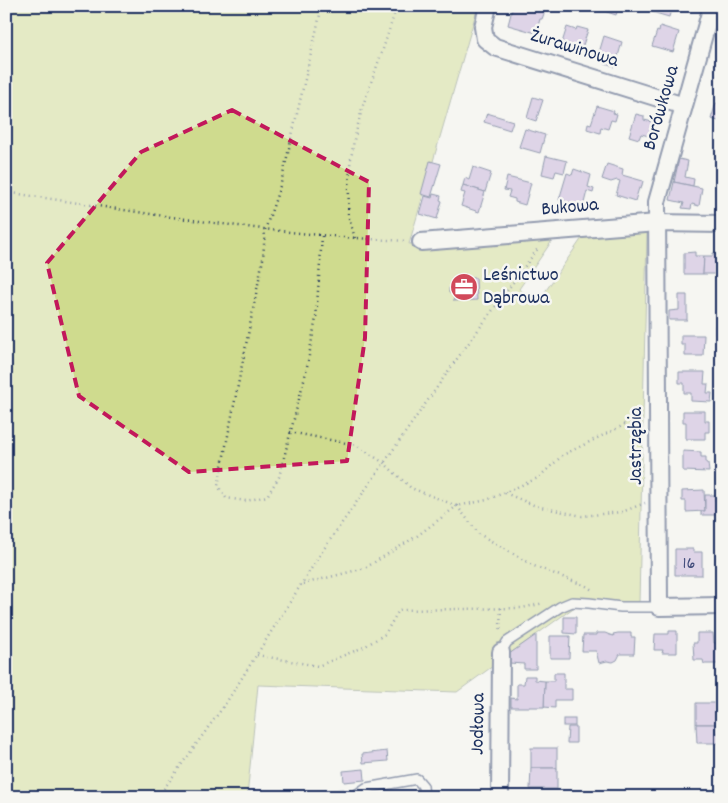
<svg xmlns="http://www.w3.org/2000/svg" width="728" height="803" viewBox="0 0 728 803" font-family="Dekko,sans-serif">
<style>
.green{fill:#cfdb8e;stroke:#758576}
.building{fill:#c1abda;stroke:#1b2f5e}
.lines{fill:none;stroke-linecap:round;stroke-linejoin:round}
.service-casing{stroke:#1b2f5e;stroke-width:12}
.minor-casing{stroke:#1b2f5e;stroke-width:20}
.path{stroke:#1b2f5e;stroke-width:2.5;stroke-dasharray:1 4;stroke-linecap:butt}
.service{stroke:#f6f6f2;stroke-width:9}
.minor{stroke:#f6f6f2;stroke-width:16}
.marked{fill:none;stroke:#c2185b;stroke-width:4;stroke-dasharray:10 6;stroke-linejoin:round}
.labels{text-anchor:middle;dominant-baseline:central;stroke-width:5;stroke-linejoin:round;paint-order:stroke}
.number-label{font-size:18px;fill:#444e7d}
.street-label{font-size:20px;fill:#1b2f5e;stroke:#f6f6f2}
.poi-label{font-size:20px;fill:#1b2f5e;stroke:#f6f6f2;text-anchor:start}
</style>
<rect width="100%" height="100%" fill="#f6f6f2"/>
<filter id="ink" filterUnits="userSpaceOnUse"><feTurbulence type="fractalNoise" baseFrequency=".02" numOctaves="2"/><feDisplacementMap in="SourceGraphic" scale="10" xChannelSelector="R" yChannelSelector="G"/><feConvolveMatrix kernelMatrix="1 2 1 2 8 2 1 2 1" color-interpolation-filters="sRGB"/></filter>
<g filter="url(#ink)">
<polygon class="green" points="6,6 478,6 409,244 558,232 519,289 538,302 582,238 647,232 639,603 576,606 457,692 258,685 247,797 6,797"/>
<g class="building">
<polygon points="513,6 527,6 545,11 542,19 540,19 536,33 508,25"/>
<polygon points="606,6 619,6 616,15 604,11"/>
<polygon points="653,6 672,6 669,17 652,12"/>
<polygon points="660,26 679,32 673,52 652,46 657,31 659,32"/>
<polygon points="567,27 576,30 577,27 588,30 581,51 561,46"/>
<polygon points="604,36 622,42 615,67 605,64 607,59 598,56"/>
<polygon points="533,97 543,100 536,121 527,118"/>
<polygon points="716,103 722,104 722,122 711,119"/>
<polygon points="597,106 614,111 613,113 617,114 615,121 611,120 608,129 601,127 600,133 587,129 588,123 591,124"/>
<polygon points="487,113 513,121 510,130 484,122"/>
<polygon points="636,114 644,116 644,120 653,122 649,136 641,134 639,139 629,136"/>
<polygon points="525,129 545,135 540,153 519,147"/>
<polygon points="546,156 567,161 564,173 556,171 554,177 542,174"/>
<polygon points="679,159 688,161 685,177 694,179 693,186 674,182"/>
<polygon points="430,161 441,164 431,197 421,194"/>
<polygon points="607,164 623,169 622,175 643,181 641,189 639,188 635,201 616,195 620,181 617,180 611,182 602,179"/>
<polygon points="473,167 491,173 485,192 463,185 465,178 469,180"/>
<polygon points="574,169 591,175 588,187 594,189 593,193 587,191 583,207 559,200 567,173 572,175"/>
<polygon points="507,177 531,183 525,205 515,202 515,199 508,197 510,191 504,190"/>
<polygon points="674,182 702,188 699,206 692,204 691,209 682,208 684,203 670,200"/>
<polygon points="463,185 485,192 479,212 461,206 465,193 461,192"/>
<polygon points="433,194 441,196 440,200 442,201 437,219 420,214 425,196 432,198"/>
<polygon points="695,252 695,256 704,256 703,274 684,274 684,253"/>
<polygon points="713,253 722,253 722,274 703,274 704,256 713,256"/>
<polygon points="459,275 466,275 467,278 476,278 477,300 454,301 453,294 449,293 449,288 453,286 452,279 459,279"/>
<polygon points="679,295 687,295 687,320 669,320 669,311 679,310"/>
<polygon points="720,315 722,315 722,335 715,335 715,325 720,324"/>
<polygon points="681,335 704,335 703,356 685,356 685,345 681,345"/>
<polygon points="679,372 705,372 704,384 708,384 707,393 712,393 711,402 691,401 691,393 684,393 684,383 679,383"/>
<polygon points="683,411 705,411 705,421 709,421 709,432 705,432 705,439 686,439 686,422 683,422"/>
<polygon points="683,451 701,452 701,457 706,457 706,463 708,463 709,472 683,471"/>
<polygon points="704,490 705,511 686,512 686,501 682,501 682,491"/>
<polygon points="705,495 715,495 715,501 722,501 722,515 701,515 701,511 705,511"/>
<polygon points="675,549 693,549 693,552 702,552 702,575 675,575"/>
<rect x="716" y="553" width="6" height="23"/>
<polygon points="564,617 576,617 576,634 564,633"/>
<polygon points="669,631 677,631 677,653 662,653 663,650 654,650 655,634 669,634"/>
<polygon points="596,633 605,633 610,635 614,636 613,634 618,633 631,633 631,637 635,637 634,654 620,654 617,660 613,662 607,661 599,663 596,651 582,651 583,635 596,635"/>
<polygon points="697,633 713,633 714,643 718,643 718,664 704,664 703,660 694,660 693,643 697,643"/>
<polygon points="536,635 536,669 524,669 524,664 509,663 509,654"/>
<polygon points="550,636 570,636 569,658 550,658"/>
<polygon points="554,673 564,673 564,689 572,689 572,700 555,700 555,708 544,707 545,681 554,681"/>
<polygon points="525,676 535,676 535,680 545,681 544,707 511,707 511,698 517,699 517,684 524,684"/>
<polygon points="696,703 719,703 719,714 716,714 716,724 696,724"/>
<rect x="563" y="719" width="12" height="7"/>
<polygon points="696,724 716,724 716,733 719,733 719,743 697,743"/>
<polygon points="568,727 576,727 576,743 567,743"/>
<rect x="531" y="748" width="26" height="20"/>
<polygon points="387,751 388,761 363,763 362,754"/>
<polygon points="531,768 557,768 557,789 530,789"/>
<polygon points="364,769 365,780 344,782 343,771"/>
<polygon points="343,789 343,797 317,797 316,791"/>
</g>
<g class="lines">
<g class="service-casing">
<g id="service">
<polyline points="501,652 507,642 560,607 572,602 589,603 621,607 659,607"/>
<polyline points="353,797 366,788 417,779 423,786 424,797"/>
</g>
</g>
<g class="minor-casing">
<g id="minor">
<polyline points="488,6 483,27 485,39 495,47 684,106"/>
<polyline points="712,6 657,202 659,607 722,606"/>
<polyline points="421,242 657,223 722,224"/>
<polyline points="500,797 501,652"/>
</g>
</g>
<g class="path">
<path d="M6,192C139,212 272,235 407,241"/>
<polyline points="322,236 316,318 306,372 279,477 267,496 246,501 226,498 218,486 263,259 265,230 281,183 322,6"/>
<polyline points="355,238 348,215 350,165 354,140 363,105 382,52 397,6"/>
<polyline points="290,432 356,445 384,463 411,488 457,506 487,500 538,478 563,455 620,427 644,411"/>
<polyline points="505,493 536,506 582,516 622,512 645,503"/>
<polyline points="303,584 365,568 417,536 457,506 479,534 534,566 586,586 594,591"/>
<polyline points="501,608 500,626 501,632"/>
<polyline points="257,655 318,666 364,647 385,634 399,610 522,608 544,603"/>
<polyline points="158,797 226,703 323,550 454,363 539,247"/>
</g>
<use href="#service" class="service"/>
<use href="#minor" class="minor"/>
</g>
</g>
<path d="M0 0H728V803H0ZM232,110L369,182L365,338L347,461L189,472L79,396L47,263L141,152Z" fill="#f6f6f2" fill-opacity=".55" fill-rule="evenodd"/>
<path class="marked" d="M232,110L369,182L365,338L347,461L189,472L79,396L47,263L141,152Z"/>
<defs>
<g id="office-disc" transform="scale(1.4375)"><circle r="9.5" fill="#d1495b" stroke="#f6f6f2"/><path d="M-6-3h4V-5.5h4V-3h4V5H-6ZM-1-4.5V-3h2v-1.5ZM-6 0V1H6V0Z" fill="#fff"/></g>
</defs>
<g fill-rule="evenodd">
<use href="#office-disc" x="464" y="287"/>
</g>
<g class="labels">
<g class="number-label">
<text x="689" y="564">16</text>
</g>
<g class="street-label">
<text transform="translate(574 49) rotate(17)">Żurawinowa</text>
<text transform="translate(662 108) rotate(-74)">Borówkowa</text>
<text transform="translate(570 208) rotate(-5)">Bukowa</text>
<text transform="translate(637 446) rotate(-90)">Jastrzębia</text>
<text transform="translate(479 724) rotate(-89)">Jodłowa</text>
</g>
<g class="poi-label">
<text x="483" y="276">Leśnictwo<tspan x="483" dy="23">Dąbrowa</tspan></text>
</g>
</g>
<rect width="728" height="803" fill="none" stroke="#f6f6f2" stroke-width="25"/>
<rect x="12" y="12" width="703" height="778" fill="none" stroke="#1b2f5e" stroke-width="2" filter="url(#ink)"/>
</svg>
